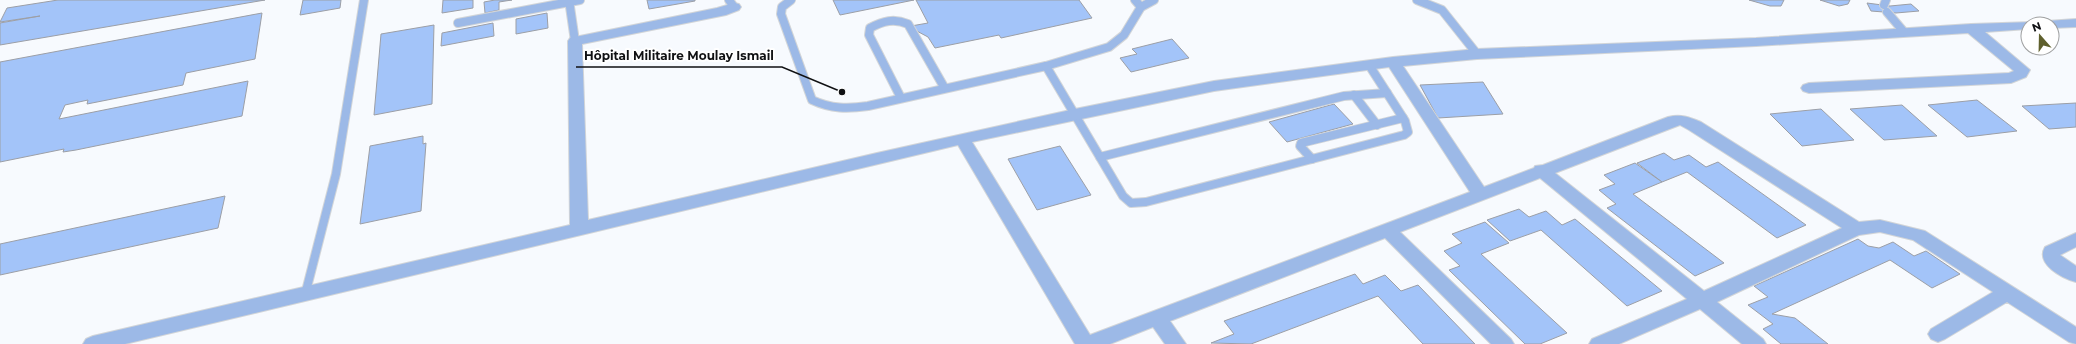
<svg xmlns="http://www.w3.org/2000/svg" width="2076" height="344" viewBox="0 0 2076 344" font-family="Montserrat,sans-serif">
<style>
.building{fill:#a3c4f9;stroke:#9c9fa6}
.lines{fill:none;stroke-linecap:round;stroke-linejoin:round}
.service-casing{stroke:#d2d5d8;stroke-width:10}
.minor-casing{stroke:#d2d5d8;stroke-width:2}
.service{stroke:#9cb9e7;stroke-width:8}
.minor{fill:#9cb9e7;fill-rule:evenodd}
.leader{fill:none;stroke:#101113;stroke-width:1.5}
.callout-dot{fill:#101113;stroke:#fff;stroke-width:1.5}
.callout-label{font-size:12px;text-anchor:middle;font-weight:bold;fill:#101113;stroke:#fff;stroke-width:4;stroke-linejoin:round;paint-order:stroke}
</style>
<rect width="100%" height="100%" fill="#f7fafe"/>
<g class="building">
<polygon points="58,0 265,0 0,45 0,23 40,16 0,22 7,8"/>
<polygon points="303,0 341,0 340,8 300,15"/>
<polygon points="443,0 473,0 473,8 442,13"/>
<polygon points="495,0 512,0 499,2 499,10 485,13 484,2"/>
<polygon points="647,0 695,0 695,1 649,9"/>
<polygon points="833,0 914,0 840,15"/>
<polygon points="916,0 1079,0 1092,18 1001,38 999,35 935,48 928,37 913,29 911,26 928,23"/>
<polygon points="1749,0 1784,0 1781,6 1770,6"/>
<polygon points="1820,0 1850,0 1848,4 1839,6"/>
<polygon points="1867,3 1890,6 1911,4 1919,11 1896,13 1871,11"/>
<polygon points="262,13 255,59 186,73 183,85 87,104 88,100 65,105 59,119 248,81 242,116 76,150 63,152 64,149 0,162 0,62"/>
<polygon points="547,13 548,28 516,34 516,19"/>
<polygon points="493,23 494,36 441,46 442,33"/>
<polygon points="434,25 432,104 374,115 381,34"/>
<polygon points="1172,39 1189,58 1131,72 1120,58 1137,54 1132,49"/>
<polygon points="1483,82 1503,114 1438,118 1420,85"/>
<polygon points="1977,100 2017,131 1967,137 1928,105"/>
<polygon points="2076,103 2076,127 2049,129 2022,106"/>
<polygon points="1334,104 1353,124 1287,142 1269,122"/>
<polygon points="1902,105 1937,136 1884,140 1850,109"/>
<polygon points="1821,109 1854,140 1802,146 1770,114"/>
<polygon points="423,136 423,144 426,143 421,211 360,224 370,146"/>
<polygon points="1060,146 1091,195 1037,210 1008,159"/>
<polygon points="1664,153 1674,160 1689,155 1706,167 1718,162 1806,225 1777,238 1687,172 1662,182 1637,163"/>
<polygon points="1635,163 1662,182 1633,194 1724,263 1695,276 1607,208 1616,204 1599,190 1615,184 1604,175"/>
<polygon points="225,196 218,228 0,275 0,244"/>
<polygon points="1519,209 1529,217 1546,211 1562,225 1575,219 1662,291 1627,306 1541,230 1510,241 1487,220"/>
<polygon points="1485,222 1509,243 1481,254 1567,333 1540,344 1525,344 1449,270 1460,266 1444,251 1462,243 1452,234"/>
<polygon points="1858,239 1868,246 1879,248 1893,242 1914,256 1926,251 1960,274 1932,288 1890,260 1772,314 1795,318 1828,344 1781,344 1763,329 1773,324 1748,305 1768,297 1754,286"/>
<polygon points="1355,274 1363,284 1385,275 1401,291 1418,285 1475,344 1423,344 1378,296 1251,344 1211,343 1234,334 1224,321"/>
</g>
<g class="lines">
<g class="service-casing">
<g id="service">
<polyline points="569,0 575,41"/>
<polyline points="729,0 734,7"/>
<path d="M791,0L782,7L781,14L812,100C831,109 848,109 868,106L1046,66"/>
<polyline points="1135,0 1141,7"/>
<polyline points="1154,0 1141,7 1124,35 1109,47 1046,66 1123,196 1131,203 1146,202 1404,135 1408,132 1405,121 1369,65"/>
<polyline points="1417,0 1442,10 1477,54"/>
<polyline points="1884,5 1886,0"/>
<polyline points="1887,12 1904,32"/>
<polyline points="458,23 580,0"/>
<polyline points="1354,95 1377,125"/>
<path d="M901,98L869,35L870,28C883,21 894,18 908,24L944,87"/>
<polyline points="1100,157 1344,96 1387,93"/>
<polyline points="1312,159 1300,146 1301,143 1403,118"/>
<polyline points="305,295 336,174 364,0"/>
</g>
</g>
<g class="minor-casing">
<g id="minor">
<path d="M734,3L739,4L741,7L739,10L726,15L582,44L588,220L877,153L1075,109L1214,81L1393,57L1477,49L1756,38L1971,24L2033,22L2035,24H2028V29L1985,32L2030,70L2026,77L2011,83L1809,93L1803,91L1801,88L1803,85L1809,83L2009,73L2014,71L1968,33L1756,46L1477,59L1403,66L1484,187L1534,168L1535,166L1543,165L1668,117C1681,114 1689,117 1701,122L1859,222L1880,220L1925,231L2076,327V344L2069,342L2007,302L1945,339L1938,342L1931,339L1928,334L1931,329L1993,292L1913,240L1880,232L1859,235L1717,302L1763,339L1766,344H1742L1700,309L1619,344H1589L1592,339L1687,299L1540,178L1400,232L1511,339L1514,344H1491L1385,238L1170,321L1186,344H1165L1153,327L1110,344H1075L958,145L125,344H83L86,339L93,336L570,225L568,41L570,38L717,8ZM1389,67L1470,192L1090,335L972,142L1214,91ZM1680,125L1689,130L1842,228L1704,291L1555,173Z"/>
<polygon points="2076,19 2076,27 2052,28 2052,24 2045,24 2047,21"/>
<path d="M2076,233V247L2060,255L2076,266V282C2062,278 2035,264 2045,247Z"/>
</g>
</g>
<use href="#service" class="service"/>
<use href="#minor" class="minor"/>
</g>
<path class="leader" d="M842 92L782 67H576"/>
<circle class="callout-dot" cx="842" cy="92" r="4"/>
<g class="callout-label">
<text x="679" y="60">Hôpital Militaire Moulay Ismail</text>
</g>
<g transform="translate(2040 36) rotate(340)"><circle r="19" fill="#ffffff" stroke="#9fa0a1"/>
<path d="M0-3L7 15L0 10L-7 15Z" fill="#5f602d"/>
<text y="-6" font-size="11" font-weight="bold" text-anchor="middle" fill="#101113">N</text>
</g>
</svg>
